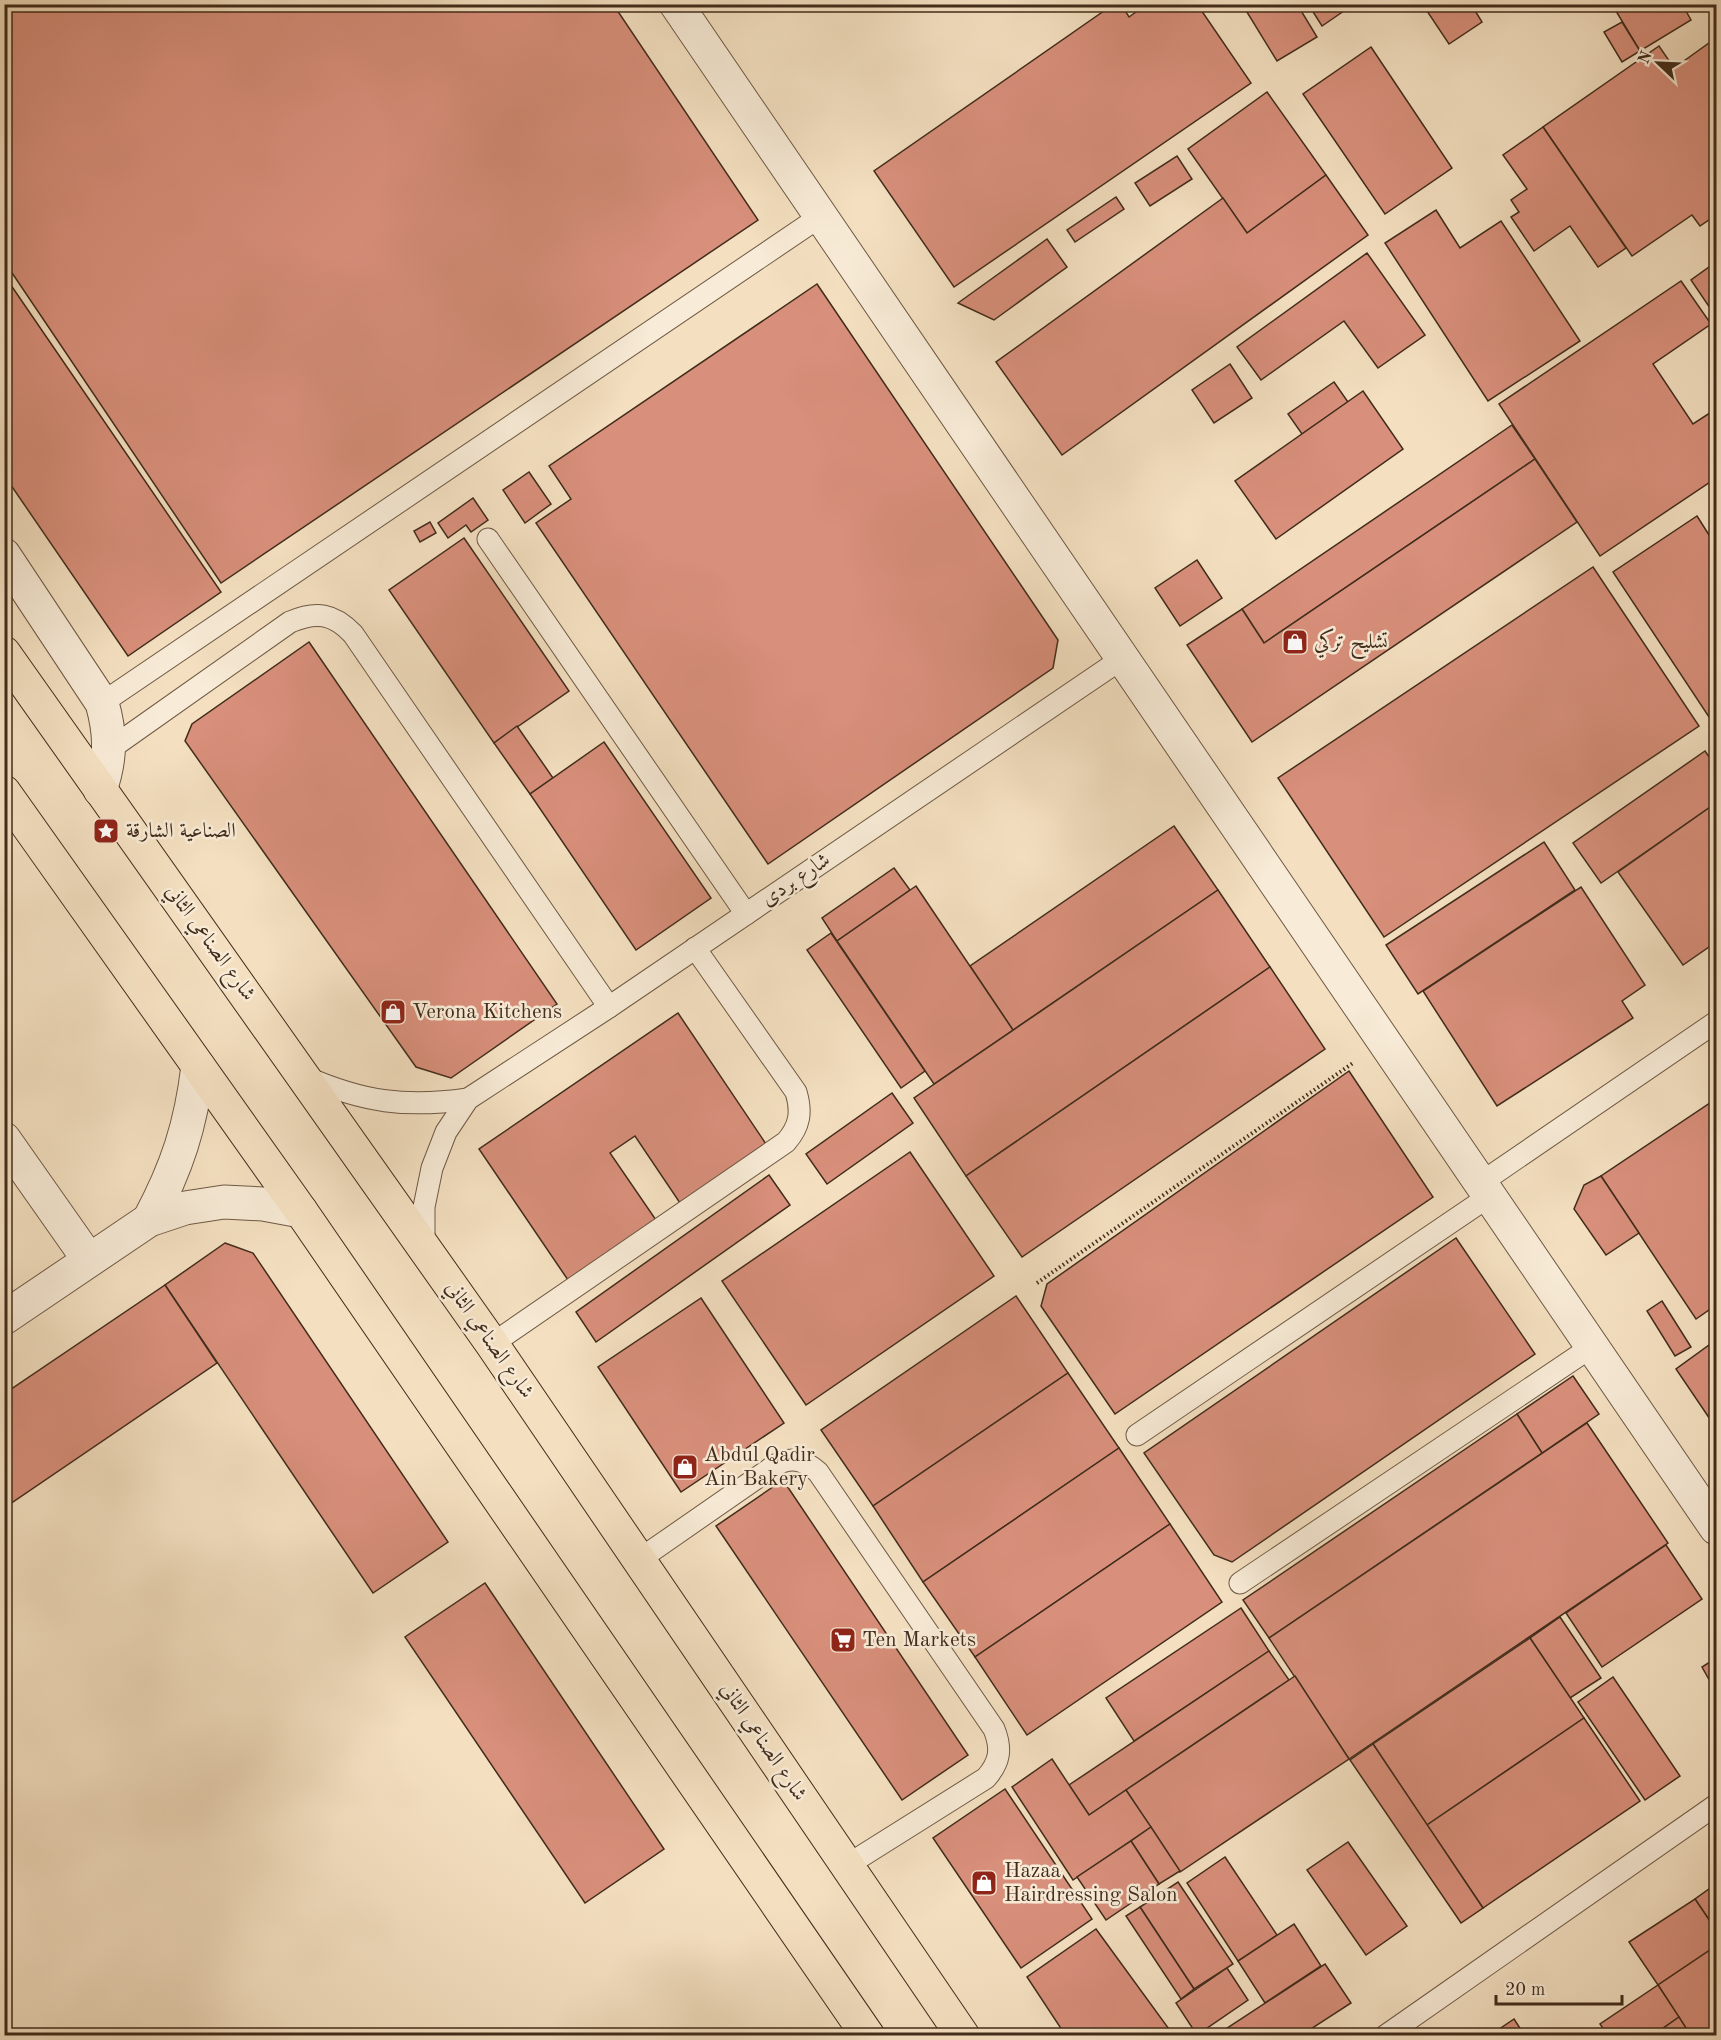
<svg xmlns="http://www.w3.org/2000/svg" width="1721" height="2040" viewBox="0 0 1721 2040" font-family="'Old Standard TT',Amiri,serif">
<style>
.building{fill:#d88f7b;stroke:#412c1b;stroke-width:1.5}
.lines{fill:none;stroke-linecap:round;stroke-linejoin:round}
.service-casing{stroke:#6e5944;stroke-width:23}
.minor-casing{stroke:#6e5944;stroke-width:35}
.primary-casing{stroke:#412c1b;stroke-width:35}
.path{stroke:#412c1b;stroke-width:4;stroke-dasharray:1.5 3;stroke-linecap:butt}
.service{stroke:#f8ebd7;stroke-width:21}
.minor{stroke:#f8ebd7;stroke-width:33}
.primary{stroke:#f4e0c1;stroke-width:33}
.labels{text-anchor:middle;dominant-baseline:central;stroke-width:5;stroke-linejoin:round;paint-order:stroke}
.poi-label{font-size:21px;fill:#412c1b;stroke:#f8ebd7;text-anchor:start}
.street-label{font-size:21px;fill:#412c1b;stroke:#f8ebd7}
</style>
<rect width="100%" height="100%" fill="#f4e0c1"/>
<filter id="stains"><feTurbulence type="fractalNoise" baseFrequency=".00333" numOctaves="4"/><feColorMatrix values="0 0 0 0 .2 0 0 0 0 .09 0 0 0 0 .02 0 0 0 .5 -.17"/></filter>
<radialGradient id="worn" r=".72"><stop offset=".6" stop-color="#630" stop-opacity="0"/><stop offset="1" stop-color="#630" stop-opacity=".3"/></radialGradient>
<g class="building">
<polygon points="4,4 613,4 758,220 221,583 4,261"/>
<polygon points="1114,4 1121,4 1129,17 1147,4 1197,4 1251,83 954,287 874,171"/>
<polygon points="1242,4 1297,4 1317,37 1277,61"/>
<polygon points="1308,4 1354,4 1322,26"/>
<polygon points="1471,4 1482,22 1449,44 1423,5"/>
<polygon points="1615,4 1682,4 1691,20 1640,51 1613,6"/>
<polygon points="1622,22 1640,51 1622,62 1604,32"/>
<polygon points="1716,38 1716,215 1700,226 1692,215 1632,256 1543,127 1659,46 1674,68"/>
<polygon points="1371,47 1452,168 1385,214 1303,94"/>
<polygon points="1267,92 1326,175 1247,233 1188,149"/>
<polygon points="1543,127 1626,248 1598,267 1570,226 1534,251 1511,217 1519,212 1511,200 1527,189 1503,155"/>
<polygon points="1177,156 1192,179 1150,206 1135,183"/>
<polygon points="1326,175 1368,235 1062,455 996,362 1223,198 1247,233"/>
<polygon points="1116,197 1124,209 1075,242 1067,230"/>
<polygon points="1436,210 1460,248 1501,221 1580,341 1488,401 1385,243"/>
<polygon points="1047,239 1067,267 994,320 958,303"/>
<polygon points="1367,253 1425,335 1378,368 1344,321 1261,380 1237,347"/>
<polygon points="1716,262 1716,308 1712,311 1691,280"/>
<polygon points="4,275 221,592 128,656 4,475"/>
<polygon points="1681,281 1711,324 1653,364 1693,424 1716,409 1716,478 1600,556 1499,404"/>
<polygon points="817,284 1058,640 1053,668 768,864 536,523 571,499 549,466"/>
<polygon points="1230,364 1252,398 1214,423 1192,390"/>
<polygon points="1334,382 1348,402 1302,434 1288,414"/>
<polygon points="1363,391 1403,449 1276,539 1235,481"/>
<polygon points="1512,425 1535,459 1264,643 1242,609"/>
<polygon points="1535,459 1577,522 1252,742 1187,645 1242,609 1264,643"/>
<polygon points="529,472 551,504 525,523 503,490"/>
<polygon points="473,498 488,520 471,532 466,525 448,538 438,523"/>
<polygon points="1697,516 1716,546 1716,712 1709,717 1613,572"/>
<polygon points="430,522 436,533 420,542 414,531"/>
<polygon points="464,538 569,691 494,743 389,590"/>
<polygon points="1197,560 1222,598 1180,626 1155,588"/>
<polygon points="1593,567 1699,726 1384,937 1278,778"/>
<polygon points="309,642 557,1004 451,1078 416,1067 185,741 192,724"/>
<polygon points="517,726 553,778 530,794 494,743"/>
<polygon points="604,742 711,898 636,950 530,794"/>
<polygon points="1705,751 1716,767 1716,803 1601,883 1573,843"/>
<polygon points="1716,803 1716,942 1683,965 1618,872"/>
<polygon points="1174,826 1218,890 1013,1030 970,966"/>
<polygon points="1544,842 1575,890 1418,994 1386,945"/>
<polygon points="894,868 910,890 837,941 822,918"/>
<polygon points="916,886 1013,1030 934,1084 837,941"/>
<polygon points="1581,887 1645,985 1622,1001 1633,1018 1497,1106 1423,991"/>
<polygon points="1218,890 1270,967 966,1176 914,1098"/>
<polygon points="831,933 925,1071 901,1088 807,950"/>
<polygon points="1270,967 1325,1049 1022,1257 966,1176"/>
<polygon points="678,1013 766,1144 680,1203 635,1136 610,1153 656,1220 568,1280 479,1149"/>
<polygon points="1349,1071 1433,1197 1115,1414 1041,1306 1047,1284"/>
<polygon points="892,1093 913,1123 827,1184 806,1154"/>
<polygon points="1716,1099 1716,1305 1696,1319 1601,1176"/>
<polygon points="910,1152 994,1276 806,1405 722,1281"/>
<polygon points="769,1175 790,1205 596,1342 576,1312"/>
<polygon points="1601,1176 1639,1233 1606,1255 1574,1209 1584,1185"/>
<polygon points="1456,1238 1535,1354 1232,1562 1214,1555 1144,1453"/>
<polygon points="225,1243 253,1253 448,1542 373,1593 165,1285"/>
<polygon points="165,1285 217,1363 4,1508 4,1394"/>
<polygon points="1016,1296 1068,1373 873,1506 821,1430"/>
<polygon points="701,1298 784,1423 681,1492 598,1367"/>
<polygon points="1662,1301 1691,1347 1675,1356 1647,1311"/>
<polygon points="1716,1340 1716,1428 1676,1369"/>
<polygon points="1068,1373 1119,1448 923,1582 873,1506"/>
<polygon points="1573,1376 1599,1414 1542,1453 1517,1414"/>
<polygon points="1517,1414 1542,1453 1269,1638 1243,1600"/>
<polygon points="1587,1423 1668,1543 1349,1759 1269,1638"/>
<polygon points="1119,1448 1170,1524 975,1657 923,1582"/>
<polygon points="783,1480 968,1755 902,1800 716,1526"/>
<polygon points="1170,1524 1222,1602 1027,1735 975,1657"/>
<polygon points="1666,1545 1702,1599 1602,1667 1566,1613"/>
<polygon points="485,1583 664,1849 585,1903 405,1637"/>
<polygon points="1241,1608 1269,1651 1134,1741 1106,1698"/>
<polygon points="1560,1617 1601,1678 1570,1698 1530,1638"/>
<polygon points="1530,1638 1584,1718 1427,1825 1373,1744"/>
<polygon points="1269,1651 1289,1680 1089,1815 1069,1785"/>
<polygon points="1716,1658 1716,1692 1702,1667"/>
<polygon points="1295,1676 1349,1759 1180,1872 1126,1790"/>
<polygon points="1613,1677 1680,1776 1645,1800 1578,1702"/>
<polygon points="1584,1718 1640,1801 1483,1908 1427,1825"/>
<polygon points="1373,1744 1483,1908 1461,1923 1350,1760"/>
<polygon points="1052,1759 1089,1815 1126,1790 1151,1827 1073,1880 1012,1787"/>
<polygon points="1005,1789 1092,1919 1021,1968 933,1838"/>
<polygon points="1151,1827 1180,1871 1159,1884 1131,1841"/>
<polygon points="1131,1841 1159,1884 1106,1920 1077,1877"/>
<polygon points="1348,1842 1407,1926 1366,1955 1307,1870"/>
<polygon points="1225,1857 1277,1935 1238,1961 1187,1883"/>
<polygon points="1178,1882 1233,1964 1194,1989 1140,1907"/>
<polygon points="1716,1884 1716,1930 1695,1899"/>
<polygon points="1695,1899 1716,1930 1716,1946 1658,1985 1629,1942"/>
<polygon points="1140,1907 1194,1989 1181,1999 1126,1916"/>
<polygon points="1294,1924 1321,1966 1265,2003 1238,1961"/>
<polygon points="1096,1929 1174,2036 1066,2036 1027,1977"/>
<polygon points="1716,1946 1716,2036 1691,2036 1658,1985"/>
<polygon points="1325,1964 1351,2003 1300,2036 1215,2036"/>
<polygon points="1227,1968 1248,2000 1197,2035 1176,2003"/>
<polygon points="1658,1985 1679,2017 1652,2036 1608,2036 1600,2024"/>
<polygon points="1679,2017 1691,2036 1652,2036"/>
<polygon points="1514,2019 1525,2036 1489,2036"/>
</g>
<g class="lines">
<g class="service-casing">
<g id="service">
<polyline points="488,539 746,914"/>
<polyline points="102,703 821,216"/>
<path d="M110,749L290,622C316,611 333,613 353,634L609,1007"/>
<path d="M306,1077C363,1102 406,1108 468,1099"/>
<polyline points="1482,1182 1716,1022"/>
<polyline points="424,1246 424,1207 432,1168 446,1132 468,1099 609,1007 1123,658"/>
<path d="M492,1344L786,1142C800,1126 802,1112 796,1092L695,948"/>
<polyline points="1137,1435 1491,1195"/>
<path d="M640,1559L774,1466C791,1456 803,1459 818,1472L994,1729C1002,1749 1000,1762 986,1778L846,1866"/>
<polyline points="1240,1583 1593,1346"/>
<polyline points="1385,2036 1716,1805"/>
</g>
</g>
<g class="minor-casing">
<g id="minor">
<polyline points="676,4 1716,1528"/>
<path d="M4,555L102,703C111,734 111,759 100,790"/>
<polyline points="4,1139 89,1260"/>
<path d="M149,1220C177,1168 191,1125 198,1066"/>
<polyline points="4,1318 149,1220 185,1208 224,1202 263,1204 301,1211"/>
</g>
</g>
<g class="primary-casing">
<g id="primary">
<polyline points="4,653 492,1344 963,2036"/>
<polyline points="4,792 301,1211 868,2036"/>
</g>
</g>
<polyline class="path" points="1037,1283 1353,1063"/>
<use href="#service" class="service"/>
<use href="#minor" class="minor"/>
<use href="#primary" class="primary"/>
</g>
<defs>
<g id="shop-square" transform="scale(1.35)"><rect x="-9" y="-9" width="18" height="18" rx="4" fill="#8f2418" stroke="#f8ebd7"/><path d="M-5-2.5h2.3a2.7 3.5 0 0 1 5.4 0H5L5.5 6h-11ZM-1.5-2.5h3a1.5 2.3 0 0 0-3 0Z" fill="#fff"/></g>
<g id="sight-square" transform="scale(1.35)"><rect x="-9" y="-9" width="18" height="18" rx="4" fill="#8f2418" stroke="#f8ebd7"/><path d="M0-6L1.8-2.2L6-1.7L2.9 1.2L3.7 5.4L0 3.3L-3.7 5.4L-2.9 1.2L-6-1.7L-1.8-2.2Z" fill="#fff"/></g>
<g id="supermarket-square" transform="scale(1.35)"><rect x="-9" y="-9" width="18" height="18" rx="4" fill="#8f2418" stroke="#f8ebd7"/><path d="M-6-5.5h2.5l.6 2H6L4.5 2H-2.5L-4.4-4H-6ZM-1.5 3.2a1.3 1.3 0 1 0 .1 0ZM3 3.2a1.3 1.3 0 1 0 .1 0Z" fill="#fff"/></g>
</defs>
<g fill-rule="evenodd">
<use href="#shop-square" x="1295" y="642"/>
<use href="#sight-square" x="106" y="831"/>
<use href="#shop-square" x="393" y="1012"/>
<use href="#shop-square" x="685" y="1467"/>
<use href="#supermarket-square" x="843" y="1640"/>
<use href="#shop-square" x="984" y="1883"/>
</g>
<g class="labels">
<g class="poi-label">
<text x="1314" y="642">تشليح تركي</text>
<text x="126" y="831">الصناعية الشارقة</text>
<text x="412" y="1012">Verona Kitchens</text>
<text x="704" y="1455">Abdul Qadir<tspan x="704" dy="24">Ain Bakery</tspan></text>
<text x="862" y="1640">Ten Markets</text>
<text x="1004" y="1871">Hazaa<tspan x="1004" dy="24">Hairdressing Salon</tspan></text>
</g>
<g class="street-label">
<text transform="translate(796 880) rotate(-34)">شارع بردى</text>
<text transform="translate(210 943) rotate(54)">شارع الصناعي الثاني</text>
<text transform="translate(489 1340) rotate(55)">شارع الصناعي الثاني</text>
<text transform="translate(763 1742) rotate(56)">شارع الصناعي الثاني</text>
</g>
</g>
<rect width="1721" height="2040" fill="none" stroke="#f4e0c1" stroke-width="24"/>
<rect x="6" y="6" width="1709" height="2028" fill="none" stroke="#412c1b" stroke-width="3"/>
<rect x="12" y="12" width="1697" height="2016" fill="none" stroke="#412c1b" stroke-width="1.5"/>
<g transform="translate(1658 63) rotate(293)" stroke="#f8ebd7" stroke-width="4.5" paint-order="stroke">
<path d="M0-4.5L10 22L0 15L-10 22Z" fill="#412c1b"/>
<text y="-9" font-size="16" font-weight="bold" text-anchor="middle" fill="#412c1b">N</text>
</g>
<path d="M1496 1995v9h126v-9" fill="none" stroke="#412c1b" stroke-width="3"/>
<text x="1505" y="1995" font-size="18" fill="#412c1b" stroke="#f8ebd7" stroke-width="4.5" paint-order="stroke">20 m</text>
<rect width="100%" height="100%" filter="url(#stains)"/>
<rect width="100%" height="100%" fill="url(#worn)"/>
</svg>
